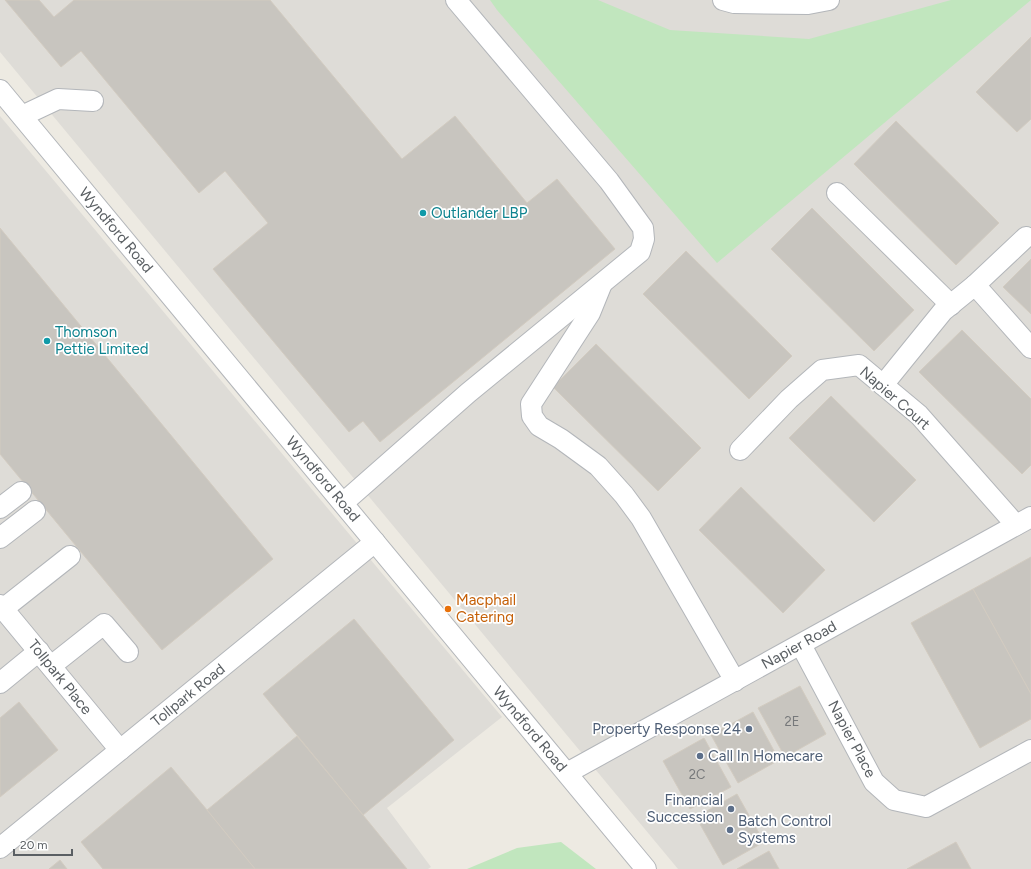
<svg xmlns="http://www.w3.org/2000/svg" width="1031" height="869" viewBox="0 0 1031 869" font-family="Figtree,sans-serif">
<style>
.industrial{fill:#dedcd7}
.green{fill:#c1e6be}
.building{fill:#c8c5bf;stroke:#d2cbc0}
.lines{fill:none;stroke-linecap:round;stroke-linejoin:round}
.minor-casing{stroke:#b3b6ba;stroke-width:22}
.minor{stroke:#fff;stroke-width:20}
.culture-dot{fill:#0f9aa8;stroke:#fff;stroke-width:1.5}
.food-dot{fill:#e8710a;stroke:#fff;stroke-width:1.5}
.service-dot{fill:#5c6f8a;stroke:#fff;stroke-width:1.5}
.labels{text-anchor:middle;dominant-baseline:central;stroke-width:3.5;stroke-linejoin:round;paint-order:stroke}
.number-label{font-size:13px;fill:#76787a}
.culture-label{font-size:15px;fill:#0d838f;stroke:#fff;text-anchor:start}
.street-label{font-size:15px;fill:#5a5f63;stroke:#fff}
.food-label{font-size:15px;fill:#c56008;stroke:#fff;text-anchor:start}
.service-label{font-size:15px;fill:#4e5e75;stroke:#fff;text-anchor:end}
</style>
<rect width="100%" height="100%" fill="#edeae2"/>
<g class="industrial">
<polygon points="0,0 1031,0 1031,869 678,869 0,52"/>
<polygon points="0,116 502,717 387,808 431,867 428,869 0,869"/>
</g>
<g class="green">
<polygon points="490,0 598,0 670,30 809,39 951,0 1031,0 717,263 497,10"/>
<polygon points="561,842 596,869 467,869 517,848"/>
</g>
<g class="building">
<polygon points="5,0 39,0 54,17 74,0 270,0 402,159 455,116 527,203 557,179 615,249 380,442 363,421 349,432 213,269 268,223 225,171 199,193 81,51 61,67"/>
<polygon points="1031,37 1031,119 1017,132 976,92"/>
<polygon points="896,121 999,223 956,265 854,164"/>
<polygon points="812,208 914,310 874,351 771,249"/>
<polygon points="0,228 273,559 162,650 0,454"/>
<polygon points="686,251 792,356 749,399 643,294"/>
<polygon points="1031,259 1031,314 1003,287"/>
<polygon points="962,330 1031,399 1031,465 1022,474 919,372"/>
<polygon points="596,344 701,448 658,491 553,387"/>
<polygon points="831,396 916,480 874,522 789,438"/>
<polygon points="741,487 825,570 783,613 699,530"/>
<polygon points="1031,557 1031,694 973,589"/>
<polygon points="973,589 1031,694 1031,719 980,748 911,623"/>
<polygon points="354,619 454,740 363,815 263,694"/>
<polygon points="800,686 826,734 785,757 758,708"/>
<polygon points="19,702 58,750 0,797 0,718"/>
<polygon points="753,712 779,760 738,783 711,735"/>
<polygon points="297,736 363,815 407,869 255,869 207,810"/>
<polygon points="704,738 731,787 690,809 663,761"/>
<polygon points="171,767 207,810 255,869 103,869 81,842"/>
<polygon points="737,794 764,842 723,865 696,817"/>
<polygon points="956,842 971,869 907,869"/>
<polygon points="769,851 779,869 737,869"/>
<polygon points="60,860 67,869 49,869"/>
</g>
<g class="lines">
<g class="minor-casing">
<g id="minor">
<polyline points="723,0 734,3 808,4 829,0"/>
<polyline points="0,90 646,869"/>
<polyline points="22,116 58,99 93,101"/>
<polyline points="837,193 951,305"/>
<polyline points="975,285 1026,237"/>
<polyline points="601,286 590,313 531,404 532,416 539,426 561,439 598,466 624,495 641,518 735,681"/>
<polyline points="883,385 943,311 975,285 1031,348"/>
<polyline points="740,450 789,399 822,370 859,365 919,415 1016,525"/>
<polyline points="343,503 468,393 640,252 644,239 643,228 609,181 456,0"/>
<polyline points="0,508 21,492"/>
<polyline points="0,538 35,511"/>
<polyline points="0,605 120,750"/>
<polyline points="3,609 70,556"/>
<polyline points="801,645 874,782 894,800 926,807 1031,750"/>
<polyline points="51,666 104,624 128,652"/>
<polyline points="0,683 39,651"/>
<polyline points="567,773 1031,517"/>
<polyline points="0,848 375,542"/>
</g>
</g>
<use href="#minor" class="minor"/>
</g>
<g class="culture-dot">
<circle cx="423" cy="213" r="4"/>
<circle cx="47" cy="341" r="4"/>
</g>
<circle class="food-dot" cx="448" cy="609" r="4"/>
<g class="service-dot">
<circle cx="749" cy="729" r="4"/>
<circle cx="700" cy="756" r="4"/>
<circle cx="731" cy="809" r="4"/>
<circle cx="730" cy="830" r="4"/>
</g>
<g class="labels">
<g class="number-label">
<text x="792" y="721">2E</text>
<text x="697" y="774">2C</text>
</g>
<g class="culture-label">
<text x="431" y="213">Outlander LBP</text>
<text x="55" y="332">Thomson<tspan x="55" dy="17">Pettie Limited</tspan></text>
</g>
<g class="street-label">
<text transform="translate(116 230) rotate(50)">Wyndford Road</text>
<text transform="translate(895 398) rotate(41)">Napier Court</text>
<text transform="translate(323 479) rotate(50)">Wyndford Road</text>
<text transform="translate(799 645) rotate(-29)">Napier Road</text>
<text transform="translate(60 677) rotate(51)">Tollpark Place</text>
<text transform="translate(188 695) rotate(-39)">Tollpark Road</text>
<text transform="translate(530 729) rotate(50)">Wyndford Road</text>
<text transform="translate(852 739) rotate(62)">Napier Place</text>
</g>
<g class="food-label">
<text x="456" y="600">Macphail<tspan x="456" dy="17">Catering</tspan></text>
</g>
<g class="service-label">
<text x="741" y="729">Property Response 24</text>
<text x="708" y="756" text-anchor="start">Call In Homecare</text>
<text x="723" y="800">Financial<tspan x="723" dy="17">Succession</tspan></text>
<text x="738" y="821" text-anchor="start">Batch Control<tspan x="738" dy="17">Systems</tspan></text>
</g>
</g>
<path d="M14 849v6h58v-6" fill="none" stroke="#5a5f63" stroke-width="2"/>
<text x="20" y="849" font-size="12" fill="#5a5f63" stroke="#ffffff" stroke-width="3" paint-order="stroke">20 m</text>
</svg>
